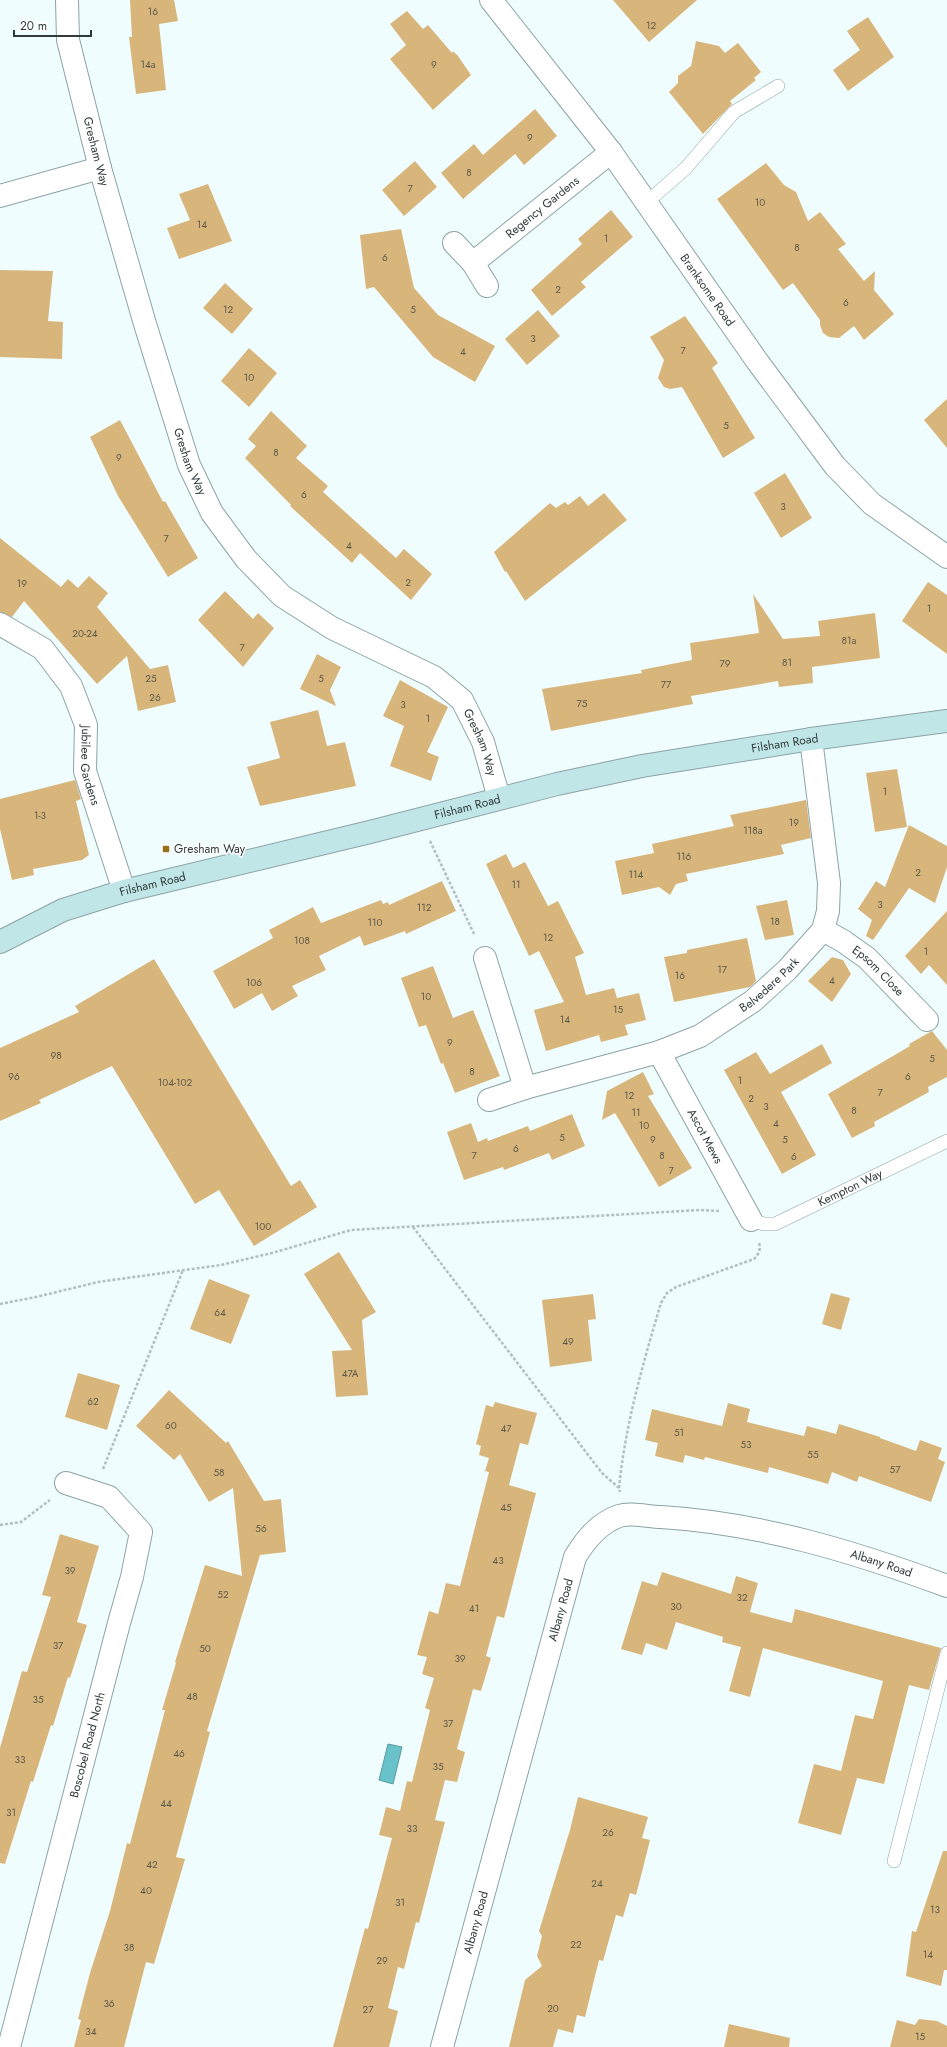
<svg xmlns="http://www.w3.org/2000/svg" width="947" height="2047" viewBox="0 0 947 2047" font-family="Jost,sans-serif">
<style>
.water{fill:#69c2ca;stroke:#58999f}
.building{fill:#d8b67b}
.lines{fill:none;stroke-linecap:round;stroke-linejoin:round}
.lane-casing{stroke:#8da3a5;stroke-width:14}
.street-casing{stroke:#8da3a5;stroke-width:24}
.secondary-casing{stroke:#8da3a5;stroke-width:24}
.path{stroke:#b2bebf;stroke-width:2.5;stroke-dasharray:3 2;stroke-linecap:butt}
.lane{stroke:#fff;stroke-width:13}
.street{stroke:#fff;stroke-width:22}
.secondary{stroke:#c1e6e8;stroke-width:22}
.poi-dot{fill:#976f1a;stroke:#fff;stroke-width:1.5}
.labels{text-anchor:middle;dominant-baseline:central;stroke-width:3;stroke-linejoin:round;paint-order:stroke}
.number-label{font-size:10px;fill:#5b594b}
.street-label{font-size:12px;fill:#313a3b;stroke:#fff}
.poi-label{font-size:12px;fill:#313a3b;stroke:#fff;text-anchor:start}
</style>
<rect width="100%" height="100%" fill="#effdfe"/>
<polygon class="water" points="388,1744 402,1747 393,1784 379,1780"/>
<g class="building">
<polygon points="130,0 174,0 178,21 159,24 166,90 136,94 129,37 132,37"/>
<polygon points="613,0 697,0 649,42"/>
<polygon points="407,11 423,29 428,25 452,53 453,51 458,56 471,75 433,110 390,59 406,45 390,24"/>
<polygon points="868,17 894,57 848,91 833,70 860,50 847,31"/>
<polygon points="696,41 719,46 725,53 738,43 761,72 754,78 756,80 730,101 732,104 703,134 669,92 678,83 678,76 691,66"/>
<polygon points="535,109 557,136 524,165 515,154 463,199 441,173 474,144 483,155"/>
<polygon points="415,161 437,187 404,216 382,190"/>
<polygon points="766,163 784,185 796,192 808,221 820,212 846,244 838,249 864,281 875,271 874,290 894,314 864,340 854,326 839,338 829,337 823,333 820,325 820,320 793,283 783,290 717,199"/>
<polygon points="208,184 232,241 179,259 167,228 190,220 179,194"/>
<polygon points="611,210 633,237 581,282 586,287 552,316 531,290 582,244 578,239"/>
<polygon points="401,229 414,288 438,315 495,346 475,382 433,357 374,287 366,289 360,235"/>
<polygon points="0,270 53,271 48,321 63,322 62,359 0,357"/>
<polygon points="225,283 253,309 232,334 203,308"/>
<polygon points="538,310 560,336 527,365 505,339"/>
<polygon points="685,316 718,363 712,368 755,438 723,458 682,387 670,389 664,387 658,378 664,360 650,337"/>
<polygon points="249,348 277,373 249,407 221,381"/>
<polygon points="947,399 947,448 924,420"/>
<polygon points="271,411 307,446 296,458 328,486 323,492 396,558 404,549 432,574 411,600 360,553 352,563 290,506 291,505 245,458 256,446 248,439"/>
<polygon points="120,420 163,502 165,501 198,558 168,577 118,496 90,437"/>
<polygon points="785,473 812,518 781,538 754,493"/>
<polygon points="604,493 627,520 525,601 506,571 505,572 494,552 550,503 556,508 565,502 568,505 580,496 588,506"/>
<polygon points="0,538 61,587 68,579 78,588 89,576 108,593 97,607 150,669 168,665 176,702 138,711 127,656 97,684 24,601 12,617 0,612"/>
<polygon points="928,582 947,595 947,654 902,621"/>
<polygon points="225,591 253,619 258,613 274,628 243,667 198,620"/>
<polygon points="753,594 783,639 820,636 818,621 875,613 880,658 812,667 813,683 779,687 778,681 691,696 693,704 551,731 542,689 642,673 641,670 692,660 690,643 759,633"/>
<polygon points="317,654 341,667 330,690 336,706 300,689"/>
<polygon points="400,680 448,707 427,752 439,757 431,781 390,766 404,726 383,716"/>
<polygon points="318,710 327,746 345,742 356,786 260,806 247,767 280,758 270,722"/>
<polygon points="897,769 907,827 875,832 866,773"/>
<polygon points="75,780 81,799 76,801 89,855 82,860 33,869 34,875 12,880 0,829 0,799"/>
<polygon points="806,800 811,838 781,845 784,854 686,874 688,881 676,884 670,895 659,887 622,895 615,861 654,853 652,844 734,826 730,815"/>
<polygon points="909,825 947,846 947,867 935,903 909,888 873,940 866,936 872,920 858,909 876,881 885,887"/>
<polygon points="506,854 513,868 525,862 548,906 558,901 584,953 575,957 586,995 614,988 617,998 639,993 646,1020 625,1025 628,1035 601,1042 599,1035 546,1051 534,1010 564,1002 539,951 529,956 486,864"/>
<polygon points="442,881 456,911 406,934 405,931 364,946 360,936 319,956 326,970 292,986 298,996 272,1011 262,993 234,1009 213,971 273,938 269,930 313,907 321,923 381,900 383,904 388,902 389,905"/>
<polygon points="787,900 794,935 765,940 756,906"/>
<polygon points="947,911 947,985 929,965 921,974 905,956"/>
<polygon points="747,938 756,981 750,987 674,1002 664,957 687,953 687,950"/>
<polygon points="832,957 843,960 851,974 832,1002 808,981"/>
<polygon points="154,959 291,1186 300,1180 317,1207 254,1246 219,1190 195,1204 112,1066 39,1100 41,1103 0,1121 0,1048 79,1012 75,1006"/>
<polygon points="433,966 453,1018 473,1010 500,1076 455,1093 443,1063 441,1064 426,1025 419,1027 401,978"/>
<polygon points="932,1031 947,1050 947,1077 928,1087 929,1092 874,1122 875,1126 852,1138 828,1094 910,1046 909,1044"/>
<polygon points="822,1044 832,1063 781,1092 816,1155 782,1174 724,1070 756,1052 770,1074"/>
<polygon points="643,1072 654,1094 648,1096 692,1168 659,1187 615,1113 602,1120 607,1091"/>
<polygon points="572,1114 585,1146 552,1160 549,1153 504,1170 503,1167 464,1180 447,1132 471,1123 478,1142 487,1138 488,1141 528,1126 530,1131"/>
<polygon points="339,1252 376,1312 362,1320 368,1395 336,1397 332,1351 352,1350 304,1274"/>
<polygon points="209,1279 250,1295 231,1344 190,1329"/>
<polygon points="831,1293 850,1298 841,1330 822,1324"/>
<polygon points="593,1294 596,1319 588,1320 592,1361 550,1367 542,1300"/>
<polygon points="78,1373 120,1385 107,1430 65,1417"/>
<polygon points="169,1390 226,1443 228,1441 264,1501 281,1499 286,1552 260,1555 207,1731 210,1732 176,1857 185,1859 154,1964 146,1962 124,2047 74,2047 81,2020 78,2019 90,1973 110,1911 127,1843 130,1844 165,1710 162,1710 176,1663 175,1662 205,1565 242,1576 233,1488 209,1502 180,1454 174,1460 136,1426"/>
<polygon points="495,1402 537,1413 528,1445 520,1443 509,1485 536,1493 504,1618 497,1616 486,1656 491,1658 481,1691 473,1689 457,1749 465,1752 457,1782 445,1780 435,1820 445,1822 419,1923 416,1922 404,1969 398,1967 388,2008 398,2011 389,2047 333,2047 365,1928 368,1929 392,1838 379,1835 386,1807 400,1811 407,1781 412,1782 430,1710 425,1708 434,1678 422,1674 427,1657 417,1655 429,1611 438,1614 446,1583 460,1586 489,1472 485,1471 489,1458 479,1455 481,1446 476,1444 486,1405 493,1407"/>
<polygon points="728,1403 750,1409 747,1422 804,1436 807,1426 836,1434 839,1424 880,1437 880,1438 916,1451 920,1440 942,1448 938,1459 945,1462 931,1502 859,1476 857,1482 832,1472 828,1484 769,1467 768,1473 705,1457 704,1460 685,1455 683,1463 655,1456 658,1443 645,1440 652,1409 722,1426"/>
<polygon points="60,1534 99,1546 77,1622 87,1625 70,1678 68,1677 53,1726 51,1725 33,1782 31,1781 5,1864 0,1863 0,1748 22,1671 27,1672 51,1597 42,1595"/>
<polygon points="662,1572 731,1594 736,1576 758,1583 750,1612 792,1623 795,1609 941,1648 929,1690 909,1685 884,1784 857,1778 841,1835 798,1823 814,1764 841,1771 855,1715 873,1719 883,1681 763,1648 750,1697 729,1691 741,1647 722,1642 723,1637 676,1622 667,1650 646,1643 642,1655 621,1649 642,1581 657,1586"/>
<polygon points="578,1797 648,1817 642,1838 650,1840 642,1872 636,1895 630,1893 623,1917 616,1915 603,1961 599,1960 585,2017 577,2015 573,2033 558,2029 553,2047 509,2047 525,1980 542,1966 537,1956 542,1936 539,1931 570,1830"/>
<polygon points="943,1851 947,1851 947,1970 944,1970 941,1986 906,1976 912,1931 916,1932"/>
<polygon points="919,2019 937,2021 947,2026 947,2047 890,2047 897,2020 915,2025"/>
<polygon points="729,2024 790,2038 789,2047 724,2047"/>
</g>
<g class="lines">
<g class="lane-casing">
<g id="lane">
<polyline points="646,203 686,168 734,112 778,86"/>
<path id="s1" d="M751,1220L764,1224H775L947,1141"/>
<polyline points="894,1861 947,1653"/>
</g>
</g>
<g class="street-casing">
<g id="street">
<path id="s2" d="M67,0L68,40L100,168L145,324L189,465L212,513L246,559L282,596L332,628L434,677L462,700L483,742L499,798"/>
<path id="s3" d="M491,0L611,152L757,361L835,466L872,504L947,557"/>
<polyline points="0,196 100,168"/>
<polyline points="454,243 473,263 487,286"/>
<path id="s4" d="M473,263L611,152"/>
<path id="s5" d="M0,624L43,649L71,686L86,725L85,771L124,891"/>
<path id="s6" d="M823,930L843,941L867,958L927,1020"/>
<polyline points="485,958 525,1088"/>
<path id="s7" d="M659,1052L751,1220"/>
<path id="s8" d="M489,1100L525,1088L659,1052L700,1036L753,1001L787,970L823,930L828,911L829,883L811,739"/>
<path id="s9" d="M9,2047L119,1623L132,1577L141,1532L109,1497L66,1483"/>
<path id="s10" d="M442,2047L575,1557C586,1539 599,1523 619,1516C631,1512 649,1517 661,1517C760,1523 855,1552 947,1586"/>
</g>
</g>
<g class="secondary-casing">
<g id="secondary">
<path id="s11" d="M0,942L63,910L124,891L370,832L557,784L642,766L811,739L947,721"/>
</g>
</g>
<g class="path">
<polyline points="430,841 475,936"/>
<polyline points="413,1227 602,1473 619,1488 620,1492"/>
<polyline points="0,1304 36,1297 98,1282 221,1265 272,1253 351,1230 700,1210 719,1211"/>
<polyline points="103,1469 183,1270"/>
<path d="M619,1488C625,1426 643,1363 661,1303L667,1293L676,1287L754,1259C759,1254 761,1249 759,1243"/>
<polyline points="0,1525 21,1522 50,1500"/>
</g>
<use href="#lane" class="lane"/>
<use href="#street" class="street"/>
<use href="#secondary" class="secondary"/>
</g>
<rect class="poi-dot" x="162" y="845" width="8" height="8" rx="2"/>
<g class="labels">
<g class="number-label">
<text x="153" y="11">16</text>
<text x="651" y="25">12</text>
<text x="148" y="64">14a</text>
<text x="434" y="64">9</text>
<text x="530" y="137">9</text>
<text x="469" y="172">8</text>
<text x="410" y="188">7</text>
<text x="760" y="202">10</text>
<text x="202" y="224">14</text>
<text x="606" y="238">1</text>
<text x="797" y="247">8</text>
<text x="385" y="257">6</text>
<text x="558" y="289">2</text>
<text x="846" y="302">6</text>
<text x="228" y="309">12</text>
<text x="413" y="309">5</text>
<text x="533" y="338">3</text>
<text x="683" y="350">7</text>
<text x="463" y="351">4</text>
<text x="249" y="377">10</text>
<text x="726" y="425">5</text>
<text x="276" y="452">8</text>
<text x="119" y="457">9</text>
<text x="304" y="494">6</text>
<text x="783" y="506">3</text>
<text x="166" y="538">7</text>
<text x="349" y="545">4</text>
<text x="408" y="582">2</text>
<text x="22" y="583">19</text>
<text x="929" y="608">1</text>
<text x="85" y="633">20-24</text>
<text x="849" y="640">81a</text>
<text x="242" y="647">7</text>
<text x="787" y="662">81</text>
<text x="725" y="663">79</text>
<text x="151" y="678">25</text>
<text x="321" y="678">5</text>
<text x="666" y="684">77</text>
<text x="155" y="697">26</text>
<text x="582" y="703">75</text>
<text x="403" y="704">3</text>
<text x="428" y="718">1</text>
<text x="885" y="791">1</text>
<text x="40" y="815">1-3</text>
<text x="794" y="822">19</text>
<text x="753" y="830">118a</text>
<text x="684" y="856">116</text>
<text x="918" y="872">2</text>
<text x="636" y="874">114</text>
<text x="516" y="884">11</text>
<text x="880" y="904">3</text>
<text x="424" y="907">112</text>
<text x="775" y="921">18</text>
<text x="375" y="922">110</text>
<text x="548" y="937">12</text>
<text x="302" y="940">108</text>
<text x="926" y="951">1</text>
<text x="722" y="969">17</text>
<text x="680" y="975">16</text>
<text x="832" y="980">4</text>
<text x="254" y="982">106</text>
<text x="426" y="996">10</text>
<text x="618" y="1009">15</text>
<text x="565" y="1019">14</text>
<text x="450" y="1042">9</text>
<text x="56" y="1055">98</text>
<text x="932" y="1058">5</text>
<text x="472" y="1071">8</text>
<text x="14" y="1076">96</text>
<text x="908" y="1076">6</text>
<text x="740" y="1080">1</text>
<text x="175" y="1082">104-102</text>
<text x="880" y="1092">7</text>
<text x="629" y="1095">12</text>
<text x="751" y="1098">2</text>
<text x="766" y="1106">3</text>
<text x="854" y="1110">8</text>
<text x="636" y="1112">11</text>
<text x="776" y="1123">4</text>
<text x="644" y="1125">10</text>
<text x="562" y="1137">5</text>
<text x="653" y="1139">9</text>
<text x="785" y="1139">5</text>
<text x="516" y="1148">6</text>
<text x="474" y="1155">7</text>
<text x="662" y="1155">8</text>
<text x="794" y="1156">6</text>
<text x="671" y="1170">7</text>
<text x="263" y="1226">100</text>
<text x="220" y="1312">64</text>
<text x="568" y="1341">49</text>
<text x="350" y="1373">47A</text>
<text x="93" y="1401">62</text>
<text x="171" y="1425">60</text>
<text x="506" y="1428">47</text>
<text x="679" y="1432">51</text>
<text x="746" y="1444">53</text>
<text x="813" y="1454">55</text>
<text x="895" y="1469">57</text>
<text x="219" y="1472">58</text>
<text x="506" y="1507">45</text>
<text x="261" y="1528">56</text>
<text x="498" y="1560">43</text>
<text x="70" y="1570">39</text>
<text x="223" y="1594">52</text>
<text x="742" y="1597">32</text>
<text x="676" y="1606">30</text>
<text x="474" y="1608">41</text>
<text x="58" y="1645">37</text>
<text x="205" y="1648">50</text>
<text x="460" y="1658">39</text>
<text x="192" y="1696">48</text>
<text x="38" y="1699">35</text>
<text x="448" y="1723">37</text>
<text x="179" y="1753">46</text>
<text x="20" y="1759">33</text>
<text x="438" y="1766">35</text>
<text x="166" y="1803">44</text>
<text x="11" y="1812">31</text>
<text x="412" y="1828">33</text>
<text x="608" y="1832">26</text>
<text x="152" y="1864">42</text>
<text x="597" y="1883">24</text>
<text x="146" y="1890">40</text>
<text x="400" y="1902">31</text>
<text x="935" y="1909">13</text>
<text x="576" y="1944">22</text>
<text x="129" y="1947">38</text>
<text x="928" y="1954">14</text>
<text x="382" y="1960">29</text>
<text x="109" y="2003">36</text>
<text x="553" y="2008">20</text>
<text x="368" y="2009">27</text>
<text x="91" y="2031">34</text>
<text x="920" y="2036">15</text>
</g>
<g class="street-label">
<text stroke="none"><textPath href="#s2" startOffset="155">Gresham Way</textPath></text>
<text stroke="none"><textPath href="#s4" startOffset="89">Regency Gardens</textPath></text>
<text stroke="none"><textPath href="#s3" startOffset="362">Branksome Road</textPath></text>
<text stroke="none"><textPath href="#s2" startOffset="479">Gresham Way</textPath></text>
<text stroke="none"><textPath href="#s2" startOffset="899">Gresham Way</textPath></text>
<text stroke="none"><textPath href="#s11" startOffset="812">Filsham Road</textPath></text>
<text stroke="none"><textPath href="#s5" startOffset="179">Jubilee Gardens</textPath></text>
<text stroke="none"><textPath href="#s11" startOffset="488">Filsham Road</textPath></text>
<text stroke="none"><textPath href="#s11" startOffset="164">Filsham Road</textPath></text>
<text stroke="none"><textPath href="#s6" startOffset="69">Epsom Close</textPath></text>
<text stroke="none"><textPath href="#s8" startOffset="307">Belvedere Park</textPath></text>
<text stroke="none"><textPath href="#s7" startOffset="96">Ascot Mews</textPath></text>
<text stroke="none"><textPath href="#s1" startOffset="108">Kempton Way</textPath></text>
<text stroke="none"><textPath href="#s10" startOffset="837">Albany Road</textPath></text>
<text stroke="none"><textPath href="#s10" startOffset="453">Albany Road</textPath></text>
<text stroke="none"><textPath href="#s9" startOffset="312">Boscobel Road North</textPath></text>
<text stroke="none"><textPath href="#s10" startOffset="129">Albany Road</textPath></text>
</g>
<g class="poi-label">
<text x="174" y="849">Gresham Way</text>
</g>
</g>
<path d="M14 30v6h77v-6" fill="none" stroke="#313a3b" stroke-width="2"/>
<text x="20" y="30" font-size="12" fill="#313a3b" stroke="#ffffff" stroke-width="3" paint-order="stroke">20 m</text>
</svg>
